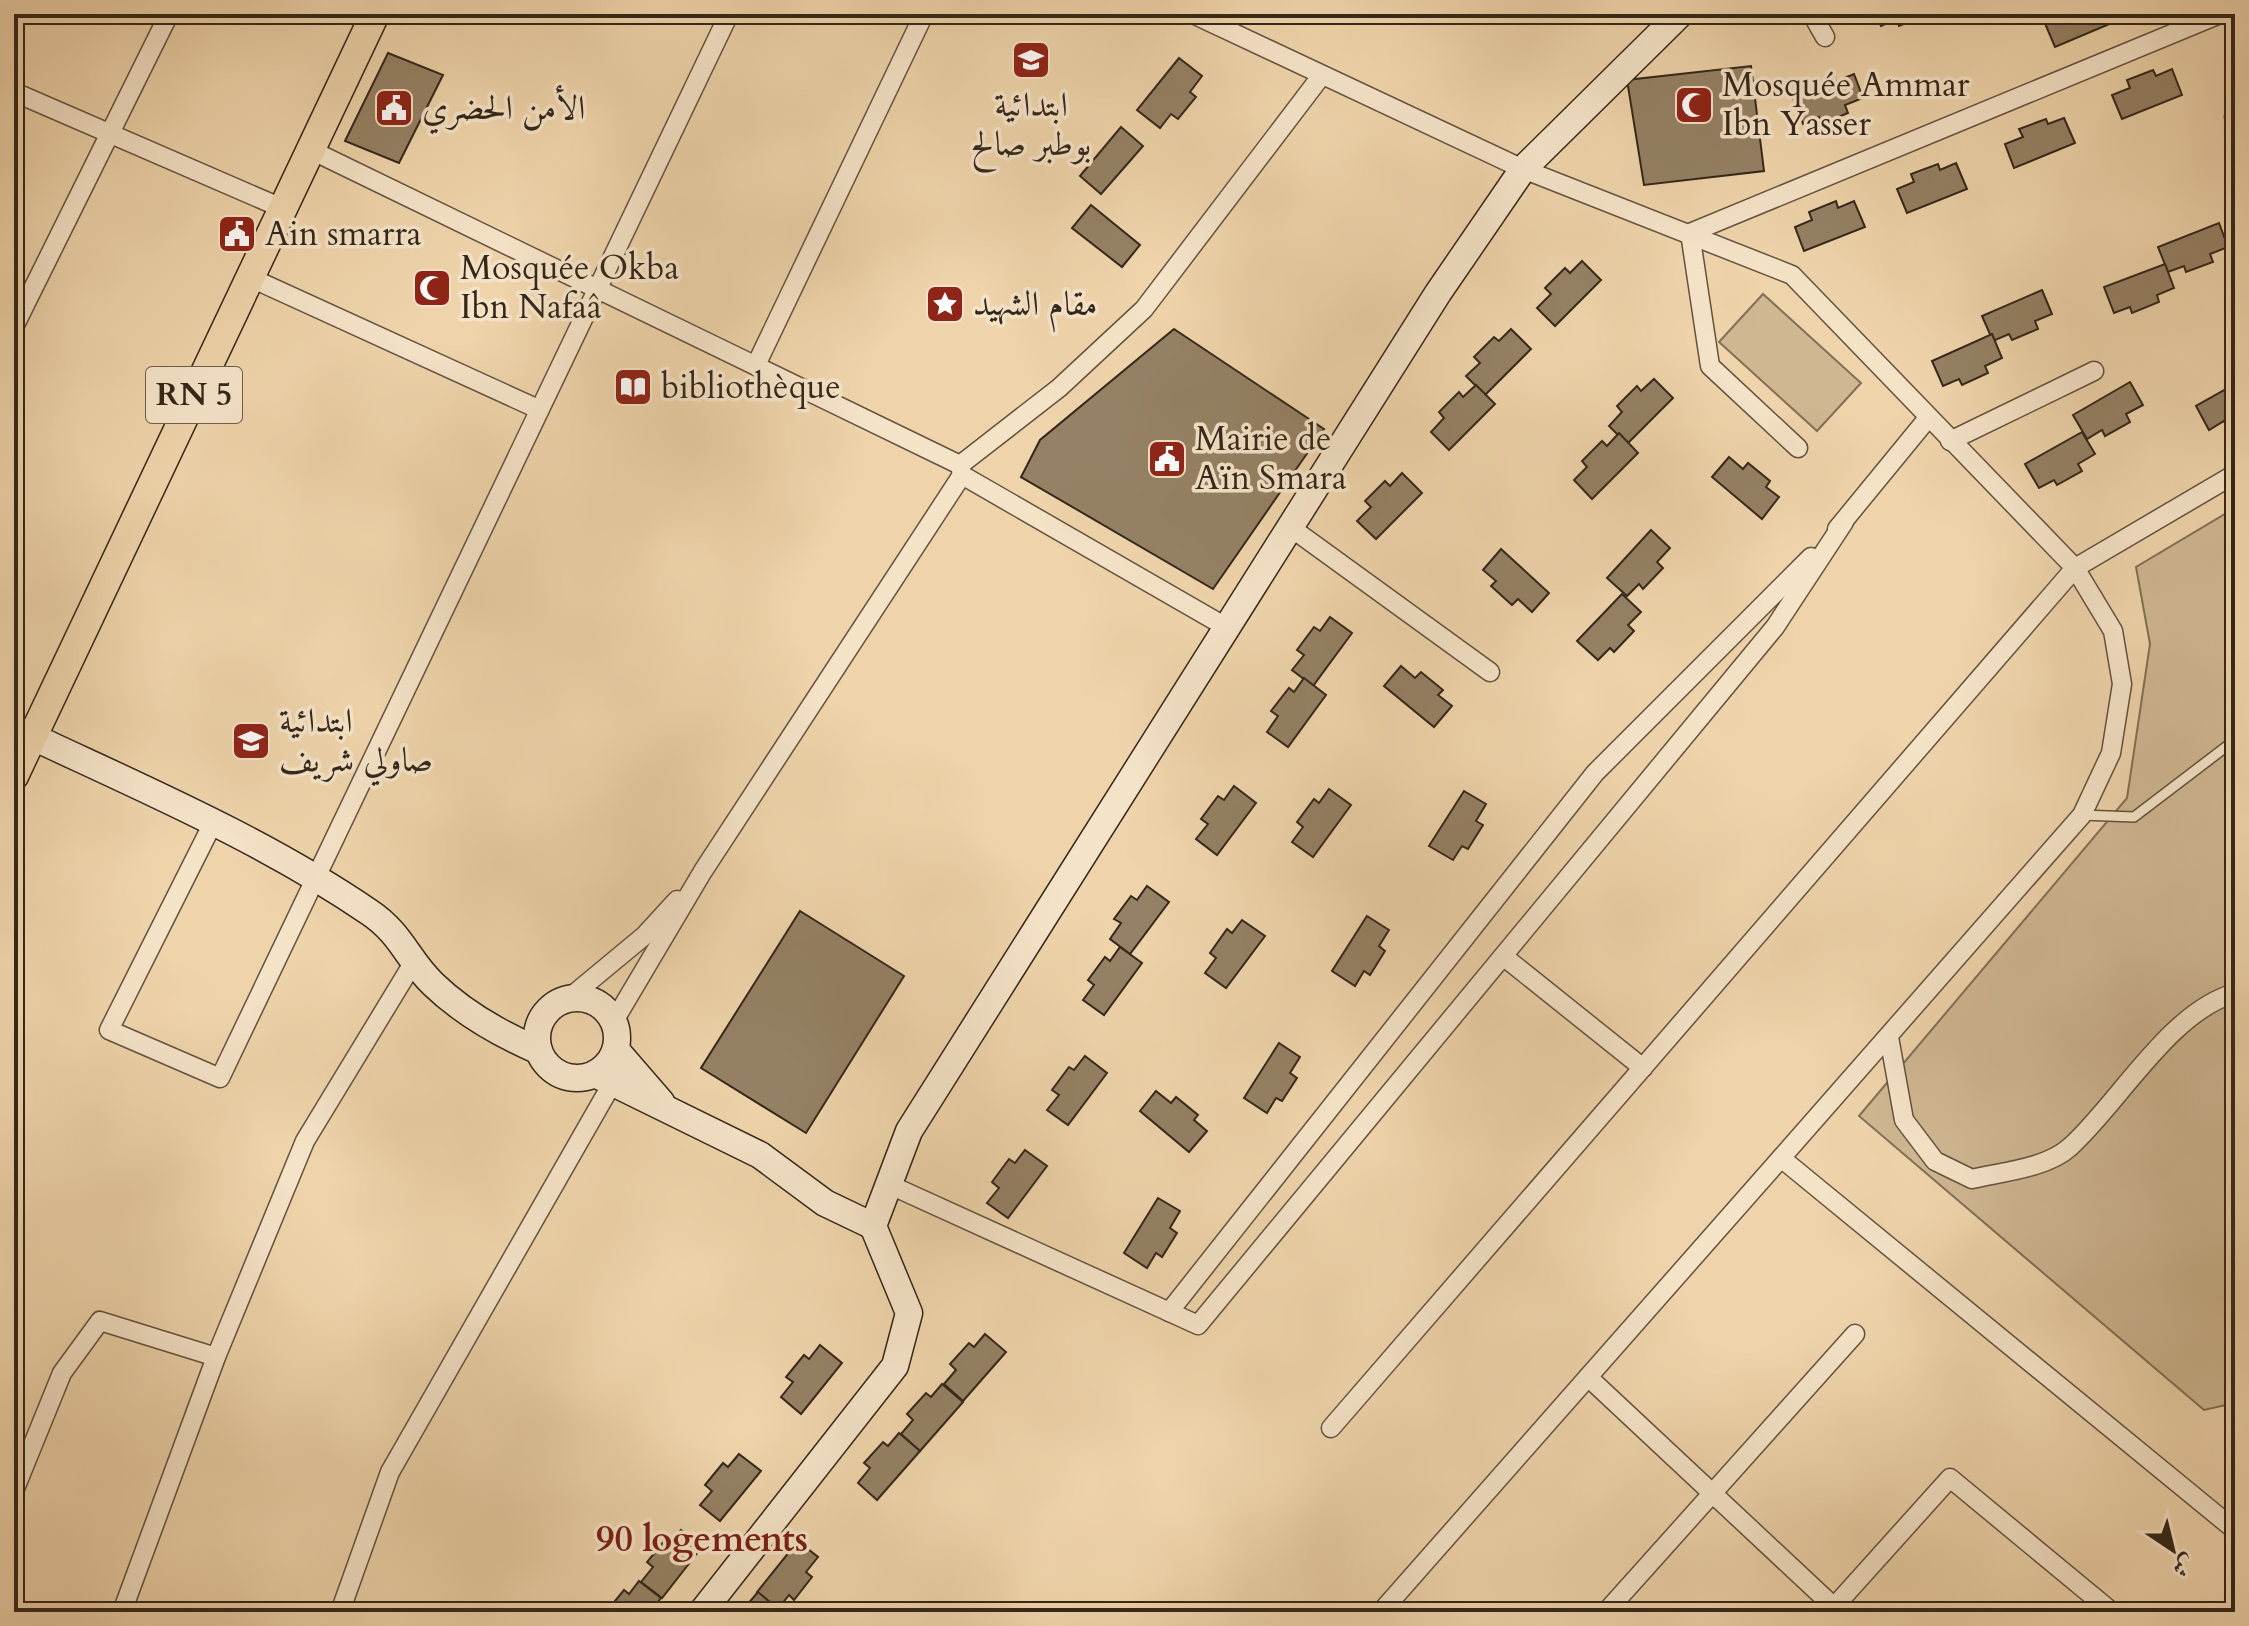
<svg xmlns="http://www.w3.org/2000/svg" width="2249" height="1626" viewBox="0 0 2249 1626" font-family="Cardo,Amiri,serif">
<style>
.green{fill:#cfb792;stroke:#826f56;stroke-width:2}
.building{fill:#958165;stroke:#34271a;stroke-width:2}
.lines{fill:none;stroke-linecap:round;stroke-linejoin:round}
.lane-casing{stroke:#63523e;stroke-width:12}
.street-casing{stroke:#63523e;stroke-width:21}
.secondary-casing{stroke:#34271a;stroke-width:29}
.primary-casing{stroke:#34271a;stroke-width:31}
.lane{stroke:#f5e3c8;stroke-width:9}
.street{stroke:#f5e3c8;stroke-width:18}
.secondary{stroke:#f5e3c8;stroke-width:26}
.primary{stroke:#efd4ab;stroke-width:28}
.labels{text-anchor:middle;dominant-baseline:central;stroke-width:7;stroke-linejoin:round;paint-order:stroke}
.shield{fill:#f5e3c8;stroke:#6e5f4e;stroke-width:2}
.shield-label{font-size:32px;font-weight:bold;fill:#34271a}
.poi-label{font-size:34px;fill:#34271a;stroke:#f5e3c8;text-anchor:start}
.neighbourhood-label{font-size:36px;font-weight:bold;fill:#7a1f14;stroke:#f5e3c8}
</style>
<rect width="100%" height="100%" fill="#efd4ab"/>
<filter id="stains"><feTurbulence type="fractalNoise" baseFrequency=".0025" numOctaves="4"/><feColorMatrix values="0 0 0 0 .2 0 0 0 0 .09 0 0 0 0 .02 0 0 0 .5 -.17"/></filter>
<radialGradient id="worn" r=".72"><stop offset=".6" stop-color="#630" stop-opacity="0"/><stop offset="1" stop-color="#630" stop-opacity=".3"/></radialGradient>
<g class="green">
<polygon points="1763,294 1861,383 1817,431 1719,342"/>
<polygon points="2235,508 2235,1403 2204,1410 1859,1116 2127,798 2150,644 2136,567"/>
</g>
<g class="building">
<polygon points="1876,14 1926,14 1926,15 1899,26 1897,19 1881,26"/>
<polygon points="2041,14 2133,14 2055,47"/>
<polygon points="388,53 443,75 399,163 345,141"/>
<polygon points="1179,58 1202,76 1190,92 1196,97 1178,119 1171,114 1160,128 1137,110"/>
<polygon points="1751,66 1764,171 1644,185 1627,80"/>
<polygon points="2172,69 2182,95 2122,119 2112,95 2130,88 2127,80 2153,70 2156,76"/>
<polygon points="1854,74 1863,98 1845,105 1848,113 1822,124 1819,117 1803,124 1793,98"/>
<polygon points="2064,118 2075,143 2014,168 2005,144 2023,137 2019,129 2046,119 2048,124"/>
<polygon points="1121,127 1143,146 1101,194 1080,176"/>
<polygon points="1956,163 1967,189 1907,213 1897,189 1914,182 1911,174 1938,164 1940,170"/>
<polygon points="1836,201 1838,208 1854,201 1865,227 1804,251 1795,227 1812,220 1809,212"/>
<polygon points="1091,205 1140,245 1122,267 1072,228"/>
<polygon points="2219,223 2228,247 2210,254 2213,262 2186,272 2184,266 2168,272 2158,247"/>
<polygon points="1582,261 1601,280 1555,326 1537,308 1551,294 1545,288 1565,268 1570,273"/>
<polygon points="2165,264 2174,288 2157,295 2159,302 2132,313 2130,307 2114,313 2104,287"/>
<polygon points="2042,290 2052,314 2035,321 2038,329 2012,340 2009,334 1993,341 1982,316"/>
<polygon points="1174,329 1324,429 1213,589 1021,477 1040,440"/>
<polygon points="1511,329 1531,349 1485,395 1466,376 1480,363 1474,357 1494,337 1499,341"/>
<polygon points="1992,334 2002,358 1985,366 1988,373 1962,385 1959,379 1943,386 1932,361"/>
<polygon points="1654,379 1673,398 1627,444 1609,426 1622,412 1617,406 1637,386 1641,391"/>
<polygon points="2130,382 2143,405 2126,414 2130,422 2105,436 2102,430 2087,439 2073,415"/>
<polygon points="2235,384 2235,423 2227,427 2224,421 2209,430 2196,406"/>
<polygon points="1476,385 1495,404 1449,450 1431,432 1444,418 1439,412 1459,392 1463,397"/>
<polygon points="2082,432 2095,454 2078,464 2082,471 2057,485 2054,480 2039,488 2025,464"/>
<polygon points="1619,433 1638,453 1592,499 1574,480 1587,467 1582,461 1602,441 1607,446"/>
<polygon points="1729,457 1743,469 1748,463 1770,481 1766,487 1779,497 1762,519 1712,477"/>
<polygon points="1402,473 1422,493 1376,539 1357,521 1371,507 1365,501 1385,481 1390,486"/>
<polygon points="1651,530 1670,548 1657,562 1663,568 1643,589 1639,584 1627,596 1607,578"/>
<polygon points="1501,549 1549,593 1532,612 1518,599 1512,605 1491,586 1496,581 1483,570"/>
<polygon points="1622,594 1641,612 1628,625 1634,631 1614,652 1610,648 1598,660 1577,641"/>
<polygon points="1330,617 1352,633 1313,686 1292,670 1304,655 1297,650 1314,627 1320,631"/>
<polygon points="1401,666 1415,678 1421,672 1443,690 1438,695 1452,706 1434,727 1384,686"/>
<polygon points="1304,678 1326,695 1288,747 1267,732 1278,716 1271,711 1289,688 1294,692"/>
<polygon points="1234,786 1256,803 1217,855 1196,839 1208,824 1201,819 1218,796 1224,800"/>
<polygon points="1329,789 1351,805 1313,857 1292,842 1303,827 1297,822 1314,799 1319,803"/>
<polygon points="1464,791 1486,804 1476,821 1483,825 1468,849 1462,846 1453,860 1429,846"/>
<polygon points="1147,886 1169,902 1130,954 1110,939 1121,923 1114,919 1131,896 1137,900"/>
<polygon points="800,911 904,976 806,1133 701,1068"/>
<polygon points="1367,916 1389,930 1379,946 1385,951 1370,975 1364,971 1355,986 1332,971"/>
<polygon points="1242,920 1265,936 1226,988 1205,973 1216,958 1210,953 1227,929 1232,933"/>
<polygon points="1120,947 1142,963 1104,1015 1083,1000 1094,985 1088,980 1105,957 1110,961"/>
<polygon points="1279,1043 1300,1057 1290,1073 1297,1078 1282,1101 1276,1098 1267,1113 1244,1098"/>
<polygon points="1085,1056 1107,1073 1068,1125 1047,1110 1059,1095 1052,1090 1069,1067 1074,1070"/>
<polygon points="1156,1091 1171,1103 1176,1097 1198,1115 1194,1120 1207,1131 1189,1152 1140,1111"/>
<polygon points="1025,1150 1047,1166 1008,1218 987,1203 999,1188 992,1182 1009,1159 1015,1163"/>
<polygon points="1158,1198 1180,1211 1170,1228 1177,1233 1162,1257 1156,1253 1147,1268 1124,1253"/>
<polygon points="985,1334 1006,1352 963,1401 944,1384 956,1370 950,1364 969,1343 974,1347"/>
<polygon points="820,1345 842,1363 801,1414 781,1397 793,1382 786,1377 804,1355 809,1359"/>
<polygon points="942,1384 963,1402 920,1451 901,1434 913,1420 907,1414 926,1393 931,1397"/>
<polygon points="899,1433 920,1451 877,1500 858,1483 870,1468 864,1463 883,1442 888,1446"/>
<polygon points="739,1454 761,1471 720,1521 700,1505 712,1491 705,1485 723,1463 728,1467"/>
<polygon points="681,1530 702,1547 662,1598 641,1582 653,1567 647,1562 665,1540 670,1544"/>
<polygon points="798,1541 818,1557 806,1572 812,1577 794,1600 789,1595 778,1609 757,1592"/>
<polygon points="639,1581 661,1598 650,1612 606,1612 624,1590 629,1594"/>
<polygon points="758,1592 777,1608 774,1612 741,1612"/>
</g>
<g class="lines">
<g class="lane-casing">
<polyline id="lane" points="2082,815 2134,817 2235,740"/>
</g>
<g class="street-casing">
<g id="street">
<polyline points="1193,14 1523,169 1792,275 2075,568 2113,631 2122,684 2111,753 2082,815 1781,1158"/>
<polyline points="1812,14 1825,37"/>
<polyline points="14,92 284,209"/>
<polyline points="2234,117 2235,117"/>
<polyline points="311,150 960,465 962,475 1226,627"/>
<polyline points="249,277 538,409"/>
<polyline points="14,327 169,14"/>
<polyline points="756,365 924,14"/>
<polyline points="1950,441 2094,371"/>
<polyline points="1798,448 1710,366 1690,233 2220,14"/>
<polyline points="960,465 1059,388 1144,309 1322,75"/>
<polyline points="1290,527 1490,672"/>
<polyline points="1837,529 1928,418"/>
<polyline points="213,823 109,1030 220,1078 729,14"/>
<polyline points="1503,956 1643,1068"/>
<polyline points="568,999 644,936 677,900"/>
<polyline points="614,1021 703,871 962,475"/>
<path d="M1889,1037L1904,1120L1935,1161L1972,1179C2002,1172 2047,1168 2070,1147C2119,1103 2169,1012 2235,993"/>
<polyline points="888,1184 1198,1325 1775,627 1844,522"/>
<polyline points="1169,1312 1595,773 1811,557"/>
<polyline points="1331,1428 2075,568 2235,474"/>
<polyline points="14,1491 62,1373 100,1321 216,1357"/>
<polyline points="122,1612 216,1357 305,1141 415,960"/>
<polyline points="340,1612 390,1472 613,1082"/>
<polyline points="1381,1612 1588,1377"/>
<polyline points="1606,1612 1855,1334"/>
<polyline points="1830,1612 1834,1607 1588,1377 1781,1158 2235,1530"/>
<polyline points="1840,1612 1834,1607 1950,1478 2112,1612"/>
</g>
</g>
<g class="secondary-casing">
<g id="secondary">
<path d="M14,728C134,785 259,837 369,912C402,934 407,959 433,984C464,1014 500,1034 539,1051"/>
<circle cx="577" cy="1038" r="40"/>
<polyline points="616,1050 661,1102"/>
<polyline points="595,1074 760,1155 825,1203 873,1226"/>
<polyline points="702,1612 895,1366 909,1313 873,1226 909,1131 1438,293 1523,169 1680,14"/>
</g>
</g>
<g class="primary-casing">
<polyline id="primary" points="14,776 375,14"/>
</g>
<use href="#lane" class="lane"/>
<use href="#street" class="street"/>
<use href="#secondary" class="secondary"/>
<use href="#primary" class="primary"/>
</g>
<defs>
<g id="school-square" transform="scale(2)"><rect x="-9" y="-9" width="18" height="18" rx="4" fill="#8f2418" stroke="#f5e3c8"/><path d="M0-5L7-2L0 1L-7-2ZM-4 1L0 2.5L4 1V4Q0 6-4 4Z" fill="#fff"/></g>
<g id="mosque-square" transform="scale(2)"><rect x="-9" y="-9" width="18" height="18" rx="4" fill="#8f2418" stroke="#f5e3c8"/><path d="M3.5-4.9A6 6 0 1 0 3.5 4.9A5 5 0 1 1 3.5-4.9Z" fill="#fff"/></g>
<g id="civic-square" transform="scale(2)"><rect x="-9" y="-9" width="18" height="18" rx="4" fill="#8f2418" stroke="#f5e3c8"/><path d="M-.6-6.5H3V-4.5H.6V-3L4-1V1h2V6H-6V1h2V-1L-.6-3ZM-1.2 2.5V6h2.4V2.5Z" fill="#fff"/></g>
<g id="sight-square" transform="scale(2)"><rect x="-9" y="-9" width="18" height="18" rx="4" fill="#8f2418" stroke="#f5e3c8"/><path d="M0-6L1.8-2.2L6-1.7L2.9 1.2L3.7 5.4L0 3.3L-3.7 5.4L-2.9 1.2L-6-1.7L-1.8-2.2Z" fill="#fff"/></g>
<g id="library-square" transform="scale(2)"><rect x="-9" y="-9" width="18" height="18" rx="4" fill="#8f2418" stroke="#f5e3c8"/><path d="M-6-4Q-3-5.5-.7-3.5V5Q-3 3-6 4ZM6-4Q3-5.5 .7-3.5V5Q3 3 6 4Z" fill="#fff"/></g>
</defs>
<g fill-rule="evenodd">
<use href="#school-square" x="1031" y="60"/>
<use href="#mosque-square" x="1694" y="105"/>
<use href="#civic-square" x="394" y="108"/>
<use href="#civic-square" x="237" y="234"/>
<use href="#mosque-square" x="432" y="288"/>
<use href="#sight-square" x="945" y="304"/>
<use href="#library-square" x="633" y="387"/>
<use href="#civic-square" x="1167" y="459"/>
<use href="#school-square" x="251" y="741"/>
</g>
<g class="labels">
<rect class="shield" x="146" y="367" width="96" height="56" rx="6"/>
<g class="shield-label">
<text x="194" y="395">RN 5</text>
</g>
<g class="poi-label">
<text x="1722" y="85">Mosquée Ammar<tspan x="1722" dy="39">Ibn Yasser</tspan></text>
<text x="1031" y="105" text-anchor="middle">ابتدائية<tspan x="1031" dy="39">بوطبر صالح</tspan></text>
<text x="422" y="108">الأمن الحضري</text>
<text x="265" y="234">Ain smarra</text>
<text x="460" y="268">Mosquée Okba<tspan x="460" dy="39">Ibn Nafaâ</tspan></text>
<text x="973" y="304">مقام الشهيد</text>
<text x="661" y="387">bibliothèque</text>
<text x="1195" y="439">Mairie de<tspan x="1195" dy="39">Aïn Smara</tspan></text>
<text x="279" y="721">ابتدائية<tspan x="279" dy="39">صاولي شريف</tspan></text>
</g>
<g class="neighbourhood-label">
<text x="702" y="1539">90 logements</text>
</g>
</g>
<rect width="2249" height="1626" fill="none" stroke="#efd4ab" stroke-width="48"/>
<rect x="16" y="16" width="2217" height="1594" fill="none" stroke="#34271a" stroke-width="4"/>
<rect x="24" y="24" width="2201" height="1578" fill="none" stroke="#34271a" stroke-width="2"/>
<g transform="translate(2173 1550) rotate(145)" stroke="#f5e3c8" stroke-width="6" paint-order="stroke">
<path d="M0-6L14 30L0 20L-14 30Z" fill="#34271a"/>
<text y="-12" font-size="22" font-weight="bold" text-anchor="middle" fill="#34271a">ش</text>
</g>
<rect width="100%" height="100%" filter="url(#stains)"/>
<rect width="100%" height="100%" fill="url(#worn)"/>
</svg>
